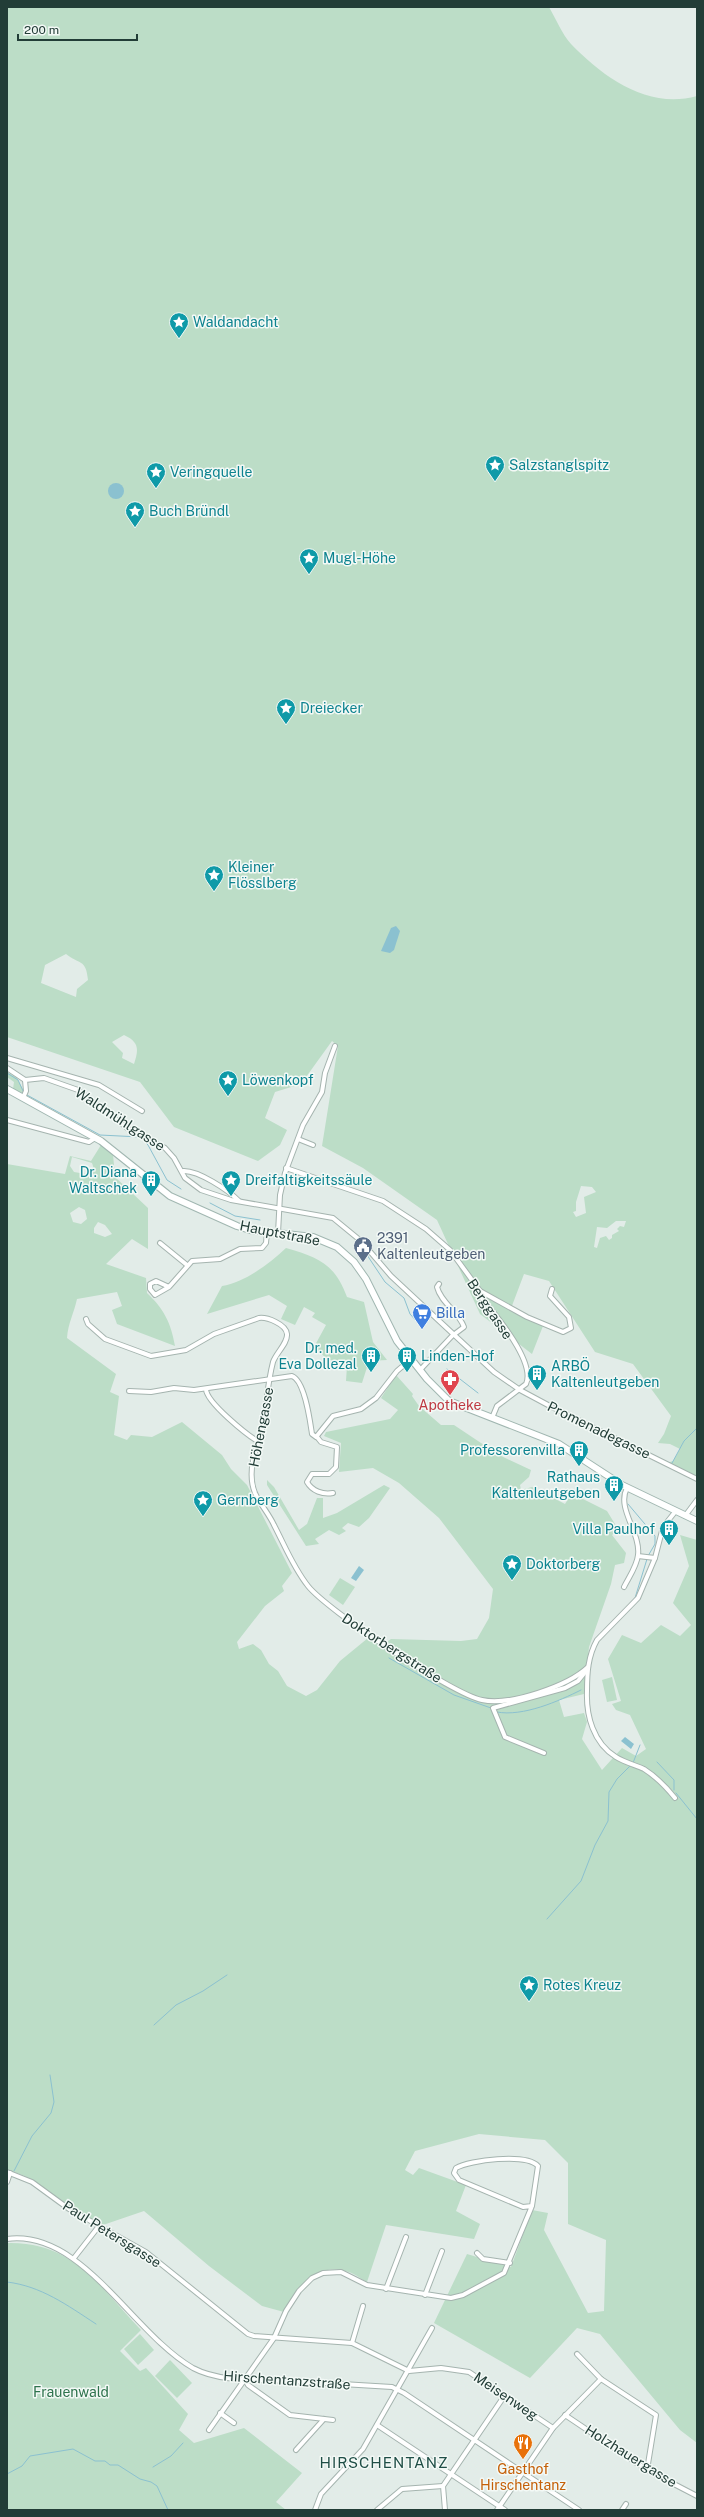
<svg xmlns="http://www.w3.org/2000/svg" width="704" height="2517" viewBox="0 0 704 2517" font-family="'Public Sans',sans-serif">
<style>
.green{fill:#bcddc7;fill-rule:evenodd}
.water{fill:#8bc1d0}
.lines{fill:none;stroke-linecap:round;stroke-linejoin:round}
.stream{stroke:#8bc1d0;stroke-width:1}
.street-casing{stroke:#a5b4af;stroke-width:6}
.secondary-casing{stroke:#a1b7b1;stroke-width:8}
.street{stroke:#fff;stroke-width:4}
.secondary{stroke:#fff;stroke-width:6}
.labels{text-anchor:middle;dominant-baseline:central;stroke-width:3;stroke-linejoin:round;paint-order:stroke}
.culture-label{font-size:14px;fill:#0d838f;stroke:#f3f9f6;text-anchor:start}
.street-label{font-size:14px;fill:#223d37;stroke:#f3f9f6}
.service-label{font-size:14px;fill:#4e5e75;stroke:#f3f9f6;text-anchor:start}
.shop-label{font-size:14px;fill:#366cbe;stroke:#f3f9f6;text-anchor:start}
.health-label{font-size:14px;fill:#be3a42;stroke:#f3f9f6}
.park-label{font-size:14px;fill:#2e734d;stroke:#f3f9f6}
.food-label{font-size:14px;fill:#c56008;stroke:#f3f9f6}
.neighbourhood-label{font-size:15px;letter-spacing:1px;fill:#1f4e46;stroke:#f3f9f6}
</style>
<rect width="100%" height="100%" fill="#e2ece8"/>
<g class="green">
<path d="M7,7H549C556,19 562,34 571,44C603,77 648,110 697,96V1478L667,1463L673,1461L680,1449L670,1444L658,1443L664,1434L671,1416L633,1364L595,1352L549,1281L524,1274L510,1311L543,1326L532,1354L480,1314L437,1220L363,1168L322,1146L338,1046L332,1041L301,1084L275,1092L265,1118L287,1130L280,1145L258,1161L174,1127L140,1082L7,1037ZM66,954C79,965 86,958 88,980L77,989L76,997L41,983L45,965ZM124,1035C139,1042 139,1049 134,1064L122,1058L123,1053L112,1042ZM581,1186L592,1187L596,1192L584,1197L586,1213L576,1217L573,1212L576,1211V1202ZM616,1221H626L624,1227L620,1226L617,1229L619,1231L612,1235V1238L609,1240L606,1236L600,1238L597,1248L594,1247L597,1227L607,1228Z"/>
<polygon points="7,1072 17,1078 24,1091 22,1095 13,1089 14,1082 7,1077"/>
<path d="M101,1145L113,1154L115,1177L148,1208V1249L132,1239L106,1264L146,1278L147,1293C164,1309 171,1323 175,1346L117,1324L112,1310L122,1306L117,1292L77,1299C74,1313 68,1323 67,1338L116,1374L110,1392L119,1396L114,1435L127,1440L131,1435L152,1437L182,1422L222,1455L231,1469L247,1485L292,1573L282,1586L284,1591L265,1606L237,1642L239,1649L253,1644L261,1650L269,1664L278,1671L287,1686L306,1696L317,1690L340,1661L368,1638L382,1645L391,1639L461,1641L477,1639L489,1618L493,1589L439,1518L399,1483L373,1468L339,1472L341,1443L324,1436L326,1432L390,1419L398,1410L381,1398L396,1375L413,1394L412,1396L419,1406L441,1425H454L499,1455L531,1470L529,1477L520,1485L521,1490L532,1487L565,1504L574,1490L587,1493L583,1499L607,1511L618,1529L612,1535L626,1553L624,1563L615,1565L611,1584L589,1647L584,1694L559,1700L564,1717L584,1713L587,1722L582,1739L602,1770L622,1748L636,1756L646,1749L630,1715L616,1710L612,1704L621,1701L608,1659L622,1635L641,1643L661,1625L680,1636L691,1625L673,1603L689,1566L680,1535L697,1540V2443L680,2430L600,2334L577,2328L530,2378L434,2323L467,2254L511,2267L532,2210L548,2213L544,2230L588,2313L604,2311L606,2240L568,2224V2163L545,2140L479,2134L415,2151L405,2170L413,2175L419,2168L466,2185L456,2211L480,2224L474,2239L386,2225L367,2282C361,2279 353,2272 345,2271C314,2263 298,2290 284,2312L262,2306L209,2266L144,2211L103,2225C92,2219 78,2214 68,2206C48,2192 32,2174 7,2171V1164L65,1174L70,1156L91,1161ZM72,1157L92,1163L94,1169L86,1174L74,1172L70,1166ZM79,1207L85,1210L87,1219L81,1224L73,1222L70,1213ZM98,1222L105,1225L112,1234L105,1237L94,1233V1228Z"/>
<path d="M286,1248C318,1257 335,1264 347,1297L364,1302L373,1342L387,1360L369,1361L362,1383L346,1381L347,1366L327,1359L314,1347L326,1325L312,1317L315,1313L304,1307L295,1325L281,1319L287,1306L269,1295L207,1314L222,1286C245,1282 269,1264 286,1248Z"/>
<polygon points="267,1480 274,1487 299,1530 307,1524 317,1498 323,1498 323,1518 337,1513 384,1485 390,1488 369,1518 359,1527 348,1523 342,1528 346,1531 339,1535 329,1530 315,1539 319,1544 306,1546 267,1485"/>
<polygon points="340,1578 355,1587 343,1605 329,1595"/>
<polygon points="612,1677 617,1700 607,1702 602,1680"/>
<path d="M7,2243C73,2241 100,2287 141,2330L120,2351L140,2371L146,2368L188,2414L179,2430L194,2443L244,2428L302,2473L276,2502L286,2510H7Z"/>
<polygon points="140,2334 154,2350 138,2365 124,2349"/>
<polygon points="170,2360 192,2383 177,2398 155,2376"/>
</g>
<g class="water">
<circle cx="116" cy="491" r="8"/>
<polygon points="396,926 400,931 394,950 390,953 381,951 391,928"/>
<polygon points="359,1566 364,1570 356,1581 351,1578"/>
<polygon points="625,1737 634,1744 631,1749 621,1741"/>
</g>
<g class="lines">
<g class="stream">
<polyline points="7,1073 18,1080 24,1093"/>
<polyline points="27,1095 100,1135 140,1137 148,1145 167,1180 181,1189"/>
<polyline points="210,1203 235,1216 260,1220"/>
<polyline points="359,1243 385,1282 404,1298 410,1314 419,1324"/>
<polyline points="447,1369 478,1393"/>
<polyline points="671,1465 684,1441 697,1428"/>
<polyline points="628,1504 655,1536 655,1544 648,1556"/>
<polyline points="635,1598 647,1559"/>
<polyline points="389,1658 454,1695 491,1708"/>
<path d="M497,1712C523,1717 559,1701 581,1690"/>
<polyline points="657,1762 674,1780 674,1790"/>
<polyline points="633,1763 640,1745"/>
<polyline points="676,1793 697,1819"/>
<polyline points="547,1919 581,1881 595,1845 608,1821 609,1792 617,1779 631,1765"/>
<polyline points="154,2025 176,2005 203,1991 227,1975"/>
<polyline points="14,2171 32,2136 51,2113 54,2102 50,2075"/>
<path d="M7,2282C41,2286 67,2305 96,2324"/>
<polyline points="153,2467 171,2456 183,2443"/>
<polyline points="7,2474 22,2466 30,2456 73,2449 95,2461 105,2461 110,2465 118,2465 140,2479 151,2482 157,2486 168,2510"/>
</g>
<g class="street-casing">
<g id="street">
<polyline points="7,1058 99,1085 142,1111"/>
<polyline points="7,1068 25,1080 44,1078 78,1090 127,1128 165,1148 174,1158 185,1178 201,1190 231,1200 333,1218 361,1241 391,1276 494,1372 520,1390 548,1405 697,1479"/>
<polyline points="23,1098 26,1091 25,1080"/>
<polyline points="7,1120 89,1142 95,1138"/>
<polyline points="298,1139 313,1145"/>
<path d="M286,1168L383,1201L426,1229L450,1250L480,1291V1296C495,1314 536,1362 526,1384L497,1406L492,1418"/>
<path d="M183,1171C198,1170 228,1190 239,1201"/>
<polyline points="278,1233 280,1195 285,1173 303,1125 322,1092 325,1073 335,1046"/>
<polyline points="160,1243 187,1265"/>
<polyline points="169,1287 155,1295 150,1289 150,1284 156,1281 169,1287 192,1261 220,1259 240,1249 262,1248 266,1243 267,1232"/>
<polyline points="480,1291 527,1317 563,1332 571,1328 569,1317 550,1296 552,1289"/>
<path d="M86,1319L88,1324L105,1339L151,1356L186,1350L214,1334L259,1318C267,1317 286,1324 287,1334C288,1343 276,1353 273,1362C267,1385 266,1411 261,1434C259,1443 254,1452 253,1461C251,1471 251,1483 255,1493C260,1504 269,1514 274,1525C285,1546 293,1567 308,1586C327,1610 452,1694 482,1700C510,1706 568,1686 588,1667"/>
<path d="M420,1370L452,1336L464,1327C459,1312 441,1303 437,1287L439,1284"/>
<path d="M206,1389C206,1402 247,1435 259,1442"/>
<path d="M129,1391L151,1392L174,1388L194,1390L292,1376C305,1381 310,1421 312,1434L316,1437L333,1416L361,1409L376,1398L397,1371L411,1359"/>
<path d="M317,1437L321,1442L337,1447L336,1467L329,1474H312L307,1482C312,1491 323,1495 333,1493"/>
<polyline points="685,1516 697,1500"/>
<polyline points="638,1556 655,1558"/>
<path d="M624,1587C629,1577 637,1566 638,1555C641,1533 616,1508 627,1488"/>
<polyline points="544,1753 505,1737 493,1708 565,1688 578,1681 586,1671"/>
<path d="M675,1798C667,1788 655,1776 644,1769C635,1765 624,1762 616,1757C593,1743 586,1715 587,1691C587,1673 588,1656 597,1640L638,1598L655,1558L663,1527L675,1512"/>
<polyline points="7,2172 32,2182 69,2209 146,2252 248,2334 254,2336 352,2343 409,2371 441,2368 469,2372 553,2428"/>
<polyline points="7,2182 10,2173"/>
<path d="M7,2239C82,2229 132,2333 193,2368C221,2383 261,2379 292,2381C325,2383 359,2385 392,2387L404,2393L579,2510"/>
<polyline points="477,2253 483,2259 510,2263"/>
<polyline points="74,2258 99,2226"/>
<polyline points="386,2289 406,2237"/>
<polyline points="425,2295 442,2251"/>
<polyline points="352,2343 363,2306"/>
<polyline points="577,2354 601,2379 656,2415 647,2470"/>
<polyline points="244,2378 248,2385 290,2415 333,2420"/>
<polyline points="220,2413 234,2423"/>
<polyline points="565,2415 647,2470 697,2496"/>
<polyline points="377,2425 505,2510"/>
<path d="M209,2430L274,2338L286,2311L299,2291L312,2278L323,2273L341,2272L367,2285L451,2298L463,2295L504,2273L532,2206L538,2166C526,2153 470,2160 456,2168L454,2173L459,2180L523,2207L532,2206"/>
<polyline points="296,2450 324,2419"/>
<polyline points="315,2510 321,2494 363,2449 432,2328"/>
<polyline points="377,2510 402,2489 443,2486"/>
<polyline points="445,2510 443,2486 505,2395"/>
<polyline points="497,2510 553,2428 601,2379"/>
<polyline points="622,2510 626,2504"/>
</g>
</g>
<g class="secondary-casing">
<polyline id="secondary" points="7,1089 101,1141 170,1196 237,1226 250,1230 313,1237 337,1247 354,1262 366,1279 397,1341 427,1379 449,1401 559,1444 622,1485 697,1521"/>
</g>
<use href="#street" class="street"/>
<use href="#secondary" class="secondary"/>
</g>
<defs>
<g id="sight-pin" transform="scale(1)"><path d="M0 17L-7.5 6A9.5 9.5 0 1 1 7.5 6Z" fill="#0f9aa8" stroke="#f3f9f6"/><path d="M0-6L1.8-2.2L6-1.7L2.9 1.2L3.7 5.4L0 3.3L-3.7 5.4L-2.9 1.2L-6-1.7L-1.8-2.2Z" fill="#fff"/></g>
<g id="building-pin" transform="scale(1)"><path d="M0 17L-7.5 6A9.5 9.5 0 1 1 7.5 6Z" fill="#0f9aa8" stroke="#f3f9f6"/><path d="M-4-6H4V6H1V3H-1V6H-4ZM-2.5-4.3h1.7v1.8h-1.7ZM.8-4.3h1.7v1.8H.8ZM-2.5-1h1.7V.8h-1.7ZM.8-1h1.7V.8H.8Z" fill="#fff"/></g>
<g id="civic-pin" transform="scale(1)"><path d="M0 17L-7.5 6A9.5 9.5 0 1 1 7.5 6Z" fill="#5c6f8a" stroke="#f3f9f6"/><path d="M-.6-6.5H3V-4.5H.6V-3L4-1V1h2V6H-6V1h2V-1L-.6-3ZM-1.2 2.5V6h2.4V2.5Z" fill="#fff"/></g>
<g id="supermarket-pin" transform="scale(1)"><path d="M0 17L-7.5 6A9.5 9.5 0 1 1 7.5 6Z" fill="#3f7fe0" stroke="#f3f9f6"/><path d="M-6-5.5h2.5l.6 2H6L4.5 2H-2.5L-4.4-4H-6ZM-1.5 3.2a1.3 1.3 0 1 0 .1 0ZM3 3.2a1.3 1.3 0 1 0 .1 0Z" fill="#fff"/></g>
<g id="pharmacy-pin" transform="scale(1)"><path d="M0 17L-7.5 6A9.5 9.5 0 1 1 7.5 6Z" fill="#e0444e" stroke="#f3f9f6"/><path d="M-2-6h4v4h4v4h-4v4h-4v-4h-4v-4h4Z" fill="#fff"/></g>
<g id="restaurant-pin" transform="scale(1)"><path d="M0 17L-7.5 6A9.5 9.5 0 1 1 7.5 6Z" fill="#e8710a" stroke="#f3f9f6"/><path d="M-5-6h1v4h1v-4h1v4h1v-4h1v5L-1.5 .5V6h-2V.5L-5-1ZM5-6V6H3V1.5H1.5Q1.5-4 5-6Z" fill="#fff"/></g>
</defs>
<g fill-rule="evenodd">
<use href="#sight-pin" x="179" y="322"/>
<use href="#sight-pin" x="495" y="465"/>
<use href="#sight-pin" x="156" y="472"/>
<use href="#sight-pin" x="135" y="511"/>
<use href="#sight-pin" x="309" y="558"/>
<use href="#sight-pin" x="286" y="708"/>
<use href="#sight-pin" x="214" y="875"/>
<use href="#sight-pin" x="228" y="1080"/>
<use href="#building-pin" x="151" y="1180"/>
<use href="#sight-pin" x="231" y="1180"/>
<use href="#civic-pin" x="363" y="1246"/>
<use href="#supermarket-pin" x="422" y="1313"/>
<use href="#building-pin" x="371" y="1356"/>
<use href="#building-pin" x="407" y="1356"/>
<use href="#building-pin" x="537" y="1374"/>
<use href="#pharmacy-pin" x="450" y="1379"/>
<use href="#building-pin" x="579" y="1450"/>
<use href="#building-pin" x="614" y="1485"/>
<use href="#sight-pin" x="203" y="1500"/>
<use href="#building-pin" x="669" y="1529"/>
<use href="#sight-pin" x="512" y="1564"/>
<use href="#sight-pin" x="529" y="1985"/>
<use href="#restaurant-pin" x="523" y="2443"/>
</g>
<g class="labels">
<g class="culture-label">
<text x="193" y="322">Waldandacht</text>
<text x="509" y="465">Salzstanglspitz</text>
<text x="170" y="472">Veringquelle</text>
<text x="149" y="511">Buch Bründl</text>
<text x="323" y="558">Mugl-Höhe</text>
<text x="300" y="708">Dreiecker</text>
<text x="228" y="867">Kleiner<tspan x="228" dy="16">Flösslberg</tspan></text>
<text x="242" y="1080">Löwenkopf</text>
<text x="137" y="1172" text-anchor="end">Dr. Diana<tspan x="137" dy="16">Waltschek</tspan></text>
<text x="245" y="1180">Dreifaltigkeitssäule</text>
<text x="357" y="1348" text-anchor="end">Dr. med.<tspan x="357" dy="16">Eva Dollezal</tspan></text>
<text x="421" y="1356">Linden-Hof</text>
<text x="551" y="1366">ARBÖ<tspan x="551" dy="16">Kaltenleutgeben</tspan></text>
<text x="565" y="1450" text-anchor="end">Professorenvilla</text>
<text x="600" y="1477" text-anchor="end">Rathaus<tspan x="600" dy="16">Kaltenleutgeben</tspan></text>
<text x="217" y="1500">Gernberg</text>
<text x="655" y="1529" text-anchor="end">Villa Paulhof</text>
<text x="526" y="1564">Doktorberg</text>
<text x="543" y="1985">Rotes Kreuz</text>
</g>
<g class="street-label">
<text transform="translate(120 1119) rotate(33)">Waldmühlgasse</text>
<text transform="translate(280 1233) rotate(11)">Hauptstraße</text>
<text transform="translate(490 1309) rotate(56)">Berggasse</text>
<text transform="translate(261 1427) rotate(-79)">Höhengasse</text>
<text transform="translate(599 1430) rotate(26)">Promenadegasse</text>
<text transform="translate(392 1648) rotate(33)">Doktorbergstraße</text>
<text transform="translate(112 2234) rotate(32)">Paul Petersgasse</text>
<text transform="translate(287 2380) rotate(4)">Hirschentanzstraße</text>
<text transform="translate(506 2396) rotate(34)">Meisenweg</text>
<text transform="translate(631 2456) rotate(32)">Holzhauergasse</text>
</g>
<g class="service-label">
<text x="377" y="1238">2391<tspan x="377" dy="16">Kaltenleutgeben</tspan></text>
</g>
<g class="shop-label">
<text x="436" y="1313">Billa</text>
</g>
<g class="health-label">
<text x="450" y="1405">Apotheke</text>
</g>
<g class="park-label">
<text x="71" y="2392">Frauenwald</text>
</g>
<g class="food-label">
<text x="523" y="2469">Gasthof<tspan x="523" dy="16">Hirschentanz</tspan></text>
</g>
<g class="neighbourhood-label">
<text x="384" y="2462">HIRSCHENTANZ</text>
</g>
</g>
<rect width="704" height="2517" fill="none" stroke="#223d37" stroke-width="16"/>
<path d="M18 34v6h119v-6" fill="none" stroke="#223d37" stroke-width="2"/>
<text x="24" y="34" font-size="12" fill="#223d37" stroke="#f3f9f6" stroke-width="3" paint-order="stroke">200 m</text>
</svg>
